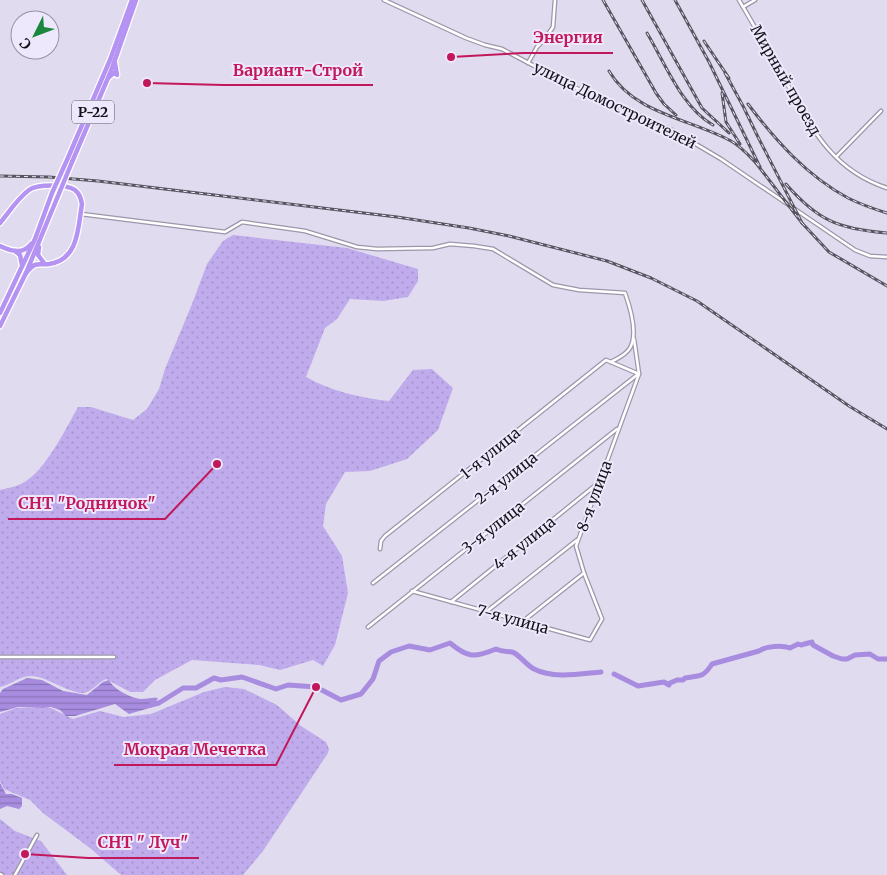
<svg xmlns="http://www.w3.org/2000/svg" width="887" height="875" viewBox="0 0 887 875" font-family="Merriweather,serif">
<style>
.garden{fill:url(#garden-dots)}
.water{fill:url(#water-rules)}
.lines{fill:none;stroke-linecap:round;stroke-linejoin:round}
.river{stroke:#a88ce0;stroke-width:5}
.street-casing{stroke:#9c97aa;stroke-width:5}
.highway-casing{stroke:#fff;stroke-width:7}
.street{stroke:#fff;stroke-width:2.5}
.highway{stroke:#b493f3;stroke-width:4.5}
.rail-casing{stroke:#585560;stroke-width:3}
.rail{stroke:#eee8fc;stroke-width:1;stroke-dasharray:4;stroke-linecap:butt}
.highway-bridge-casing{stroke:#fff;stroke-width:7;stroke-linecap:butt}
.highway-bridge{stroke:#b493f3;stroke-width:4.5}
.labels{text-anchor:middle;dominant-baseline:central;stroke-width:4;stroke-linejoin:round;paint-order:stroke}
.shield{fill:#eee8fc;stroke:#55525d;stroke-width:1}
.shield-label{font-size:14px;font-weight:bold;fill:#141219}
.street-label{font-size:15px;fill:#141219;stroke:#eee8fc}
.leader{fill:none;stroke:#c2185b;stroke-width:2}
.callout-dot{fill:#c2185b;stroke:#eee8fc;stroke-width:2}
.callout-label{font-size:16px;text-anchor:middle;font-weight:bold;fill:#c2185b;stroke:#eee8fc;stroke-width:4;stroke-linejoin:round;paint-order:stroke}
</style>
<defs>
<pattern id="garden-dots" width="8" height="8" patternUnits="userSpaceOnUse" patternTransform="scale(1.25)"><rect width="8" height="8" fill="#c0aced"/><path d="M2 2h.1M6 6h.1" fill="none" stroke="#a493cb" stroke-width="1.8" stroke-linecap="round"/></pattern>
<pattern id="water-rules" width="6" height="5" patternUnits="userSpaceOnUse" patternTransform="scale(1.25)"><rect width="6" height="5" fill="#a88ce0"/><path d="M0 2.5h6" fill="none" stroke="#8871b5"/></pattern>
</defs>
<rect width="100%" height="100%" fill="#e0dbef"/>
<g class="garden">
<path d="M233,235L347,248L418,269V281L408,297L383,301L350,299L337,319L325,328L306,377C331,391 361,398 389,401L413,370L432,369L453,388L438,430L407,459L370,471L345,472L326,504L323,526L342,556L348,593L335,645L323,666L313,660L280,670L259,665L192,660L155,680L143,692H130L106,679C98,682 91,693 83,693C65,692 45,675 30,676C20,676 10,685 0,687V490C7,488 16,487 23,483C46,470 65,430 78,407H91L133,420L147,409L159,389L165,369L192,304L207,264L223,241Z"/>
<polygon points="225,687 244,689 277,705 301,726 326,742 329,749 328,753 263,851 243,875 121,875 90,848 43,813 30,800 4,789 0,781 0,714 16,708 51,708 73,719 100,711 124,717 151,714 204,692"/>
<polygon points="0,819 15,831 41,841 67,875 0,875"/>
</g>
<g class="water">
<path d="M27,678L42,680L63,691L87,695L103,682L109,680C113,689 131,698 141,699C147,699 152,697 158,698L153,707L129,714L115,704L75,716H66L60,710L51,707L44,708L18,707L0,712V693L3,689Z"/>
<polygon points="0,783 6,794 12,794 22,798 22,806 19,809 7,806 0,809"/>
</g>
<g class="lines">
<g class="river">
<path d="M614,674L638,686L664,682L669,685L670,683L677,680H683L685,678C700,675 703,678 712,664L759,651C766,646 782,645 790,648L798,644L801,645L812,642L813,645L833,656L842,659H847L855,655L870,654L878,659H887"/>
<path d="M151,705L159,703L183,688H196L214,678L221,680L242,677L276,689L288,685L316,687L341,700L361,694L373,679L379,661L391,652L409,646L430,650L450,643C468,658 474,658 496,649C502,652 506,651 512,652C519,654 526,665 534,669C554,679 579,674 601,672"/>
</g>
<g class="street-casing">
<g id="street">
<polyline points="384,0 466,38 485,45 502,49 576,88 672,130 721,159 855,250 870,256 887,257"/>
<path d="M739,0C755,27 770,54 785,80C811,128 832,170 887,188"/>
<polyline points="743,7 755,0"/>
<polyline points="528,63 537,47 544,40 553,27 555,0"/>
<polyline points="836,157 881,111"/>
<path d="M81,214L225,232L242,222L305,231L357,247L377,249L433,248L450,244L474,246L493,249L553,285L579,290L625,293C630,307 638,334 630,348C626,355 618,358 611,362"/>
<polyline points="380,549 381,541 385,536 606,360 639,374"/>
<polyline points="373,583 637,375"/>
<polyline points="412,591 590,640 602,619 584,573 576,546 639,374 634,339"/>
<polyline points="451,602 597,484"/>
<polyline points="486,612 577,540"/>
<polyline points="522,622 584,573"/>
<polyline points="368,627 617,429"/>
<polyline points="0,657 114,657"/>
<polyline points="0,874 2,875"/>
<polyline points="15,875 37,835"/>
</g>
</g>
<g class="highway-casing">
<g id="highway">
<polyline points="109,77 114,73 117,75 115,63"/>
<polyline points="67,160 110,60 132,0"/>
<polyline points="72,162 111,71 136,0"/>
<path d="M0,223C9,212 18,198 29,190C37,184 66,184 75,190C80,194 81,199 82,204C78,227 79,260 49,264C36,265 36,261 26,273"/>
<path d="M0,246C11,251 23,255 31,244"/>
<polyline points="39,247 38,255 44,263"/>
<polyline points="15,251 20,255 22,265"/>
<polyline points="0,313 35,239 52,193"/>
<polyline points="0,326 26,273 58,196"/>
</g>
</g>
<use href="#street" class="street"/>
<use href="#highway" class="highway"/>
<g class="rail-casing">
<g id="rail">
<polyline points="603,0 656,93 664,104 676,115"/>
<polyline points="642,0 702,108 729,133"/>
<path d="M647,33C665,63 682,108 713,125"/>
<polyline points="704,41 729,78"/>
<path d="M609,71C634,114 691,119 731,141C742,147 751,158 760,167L709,62L675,0"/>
<polyline points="725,73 743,106 758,137 802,223 756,163"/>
<polyline points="722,93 726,122 740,144"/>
<path d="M748,104C775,140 807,176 848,198C860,204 874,209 887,213"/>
<polyline points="0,176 49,177 98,181 397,217 469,228 509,236 607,261 651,278 697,301 849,406 887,429"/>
<path d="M786,184C818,221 839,229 887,233"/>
<polyline points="802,223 829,252 887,286"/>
</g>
</g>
<use href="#rail" class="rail"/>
<g class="highway-bridge-casing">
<g id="highway-bridge">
<polyline points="52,193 67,160"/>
<polyline points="58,196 72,162"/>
</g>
</g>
<use href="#highway-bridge" class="highway-bridge"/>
</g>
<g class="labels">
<rect class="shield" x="72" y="100.5" width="42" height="23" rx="4"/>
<g class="shield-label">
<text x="93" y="112">Р-22</text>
</g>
<g class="street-label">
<text transform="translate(786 80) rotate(60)">Мирный проезд</text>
<text transform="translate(615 105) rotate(26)">улица Домостроителей</text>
<text transform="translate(490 453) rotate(-39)">1-я улица</text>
<text transform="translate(506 478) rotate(-38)">2-я улица</text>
<text transform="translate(594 496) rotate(-70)">8-я улица</text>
<text transform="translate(493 527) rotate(-38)">3-я улица</text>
<text transform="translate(524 543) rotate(-39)">4-я улица</text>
<text transform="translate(513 619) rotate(15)">7-я улица</text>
</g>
</g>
<path class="leader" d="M451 57L523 53H613M147 83L223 85H373M217 464L165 519H8M316 687L276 765H114M25 854L88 858H199"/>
<g class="callout-dot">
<circle cx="451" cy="57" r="5"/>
<circle cx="147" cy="83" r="5"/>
<circle cx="217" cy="464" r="5"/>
<circle cx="316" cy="687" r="5"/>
<circle cx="25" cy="854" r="5"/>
</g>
<g class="callout-label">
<text x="568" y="43">Энергия</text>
<text x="298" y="76">Вариант-Строй</text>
<text x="87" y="509">СНТ "Родничок"</text>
<text x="195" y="755">Мокрая Мечетка</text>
<text x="143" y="848">СНТ " Луч"</text>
</g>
<g transform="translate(35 35) rotate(228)"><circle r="24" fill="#eee8fc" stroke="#9792a1"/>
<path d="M0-4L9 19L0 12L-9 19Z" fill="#1b873d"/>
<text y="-8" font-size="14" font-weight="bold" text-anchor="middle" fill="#141219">С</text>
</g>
</svg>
